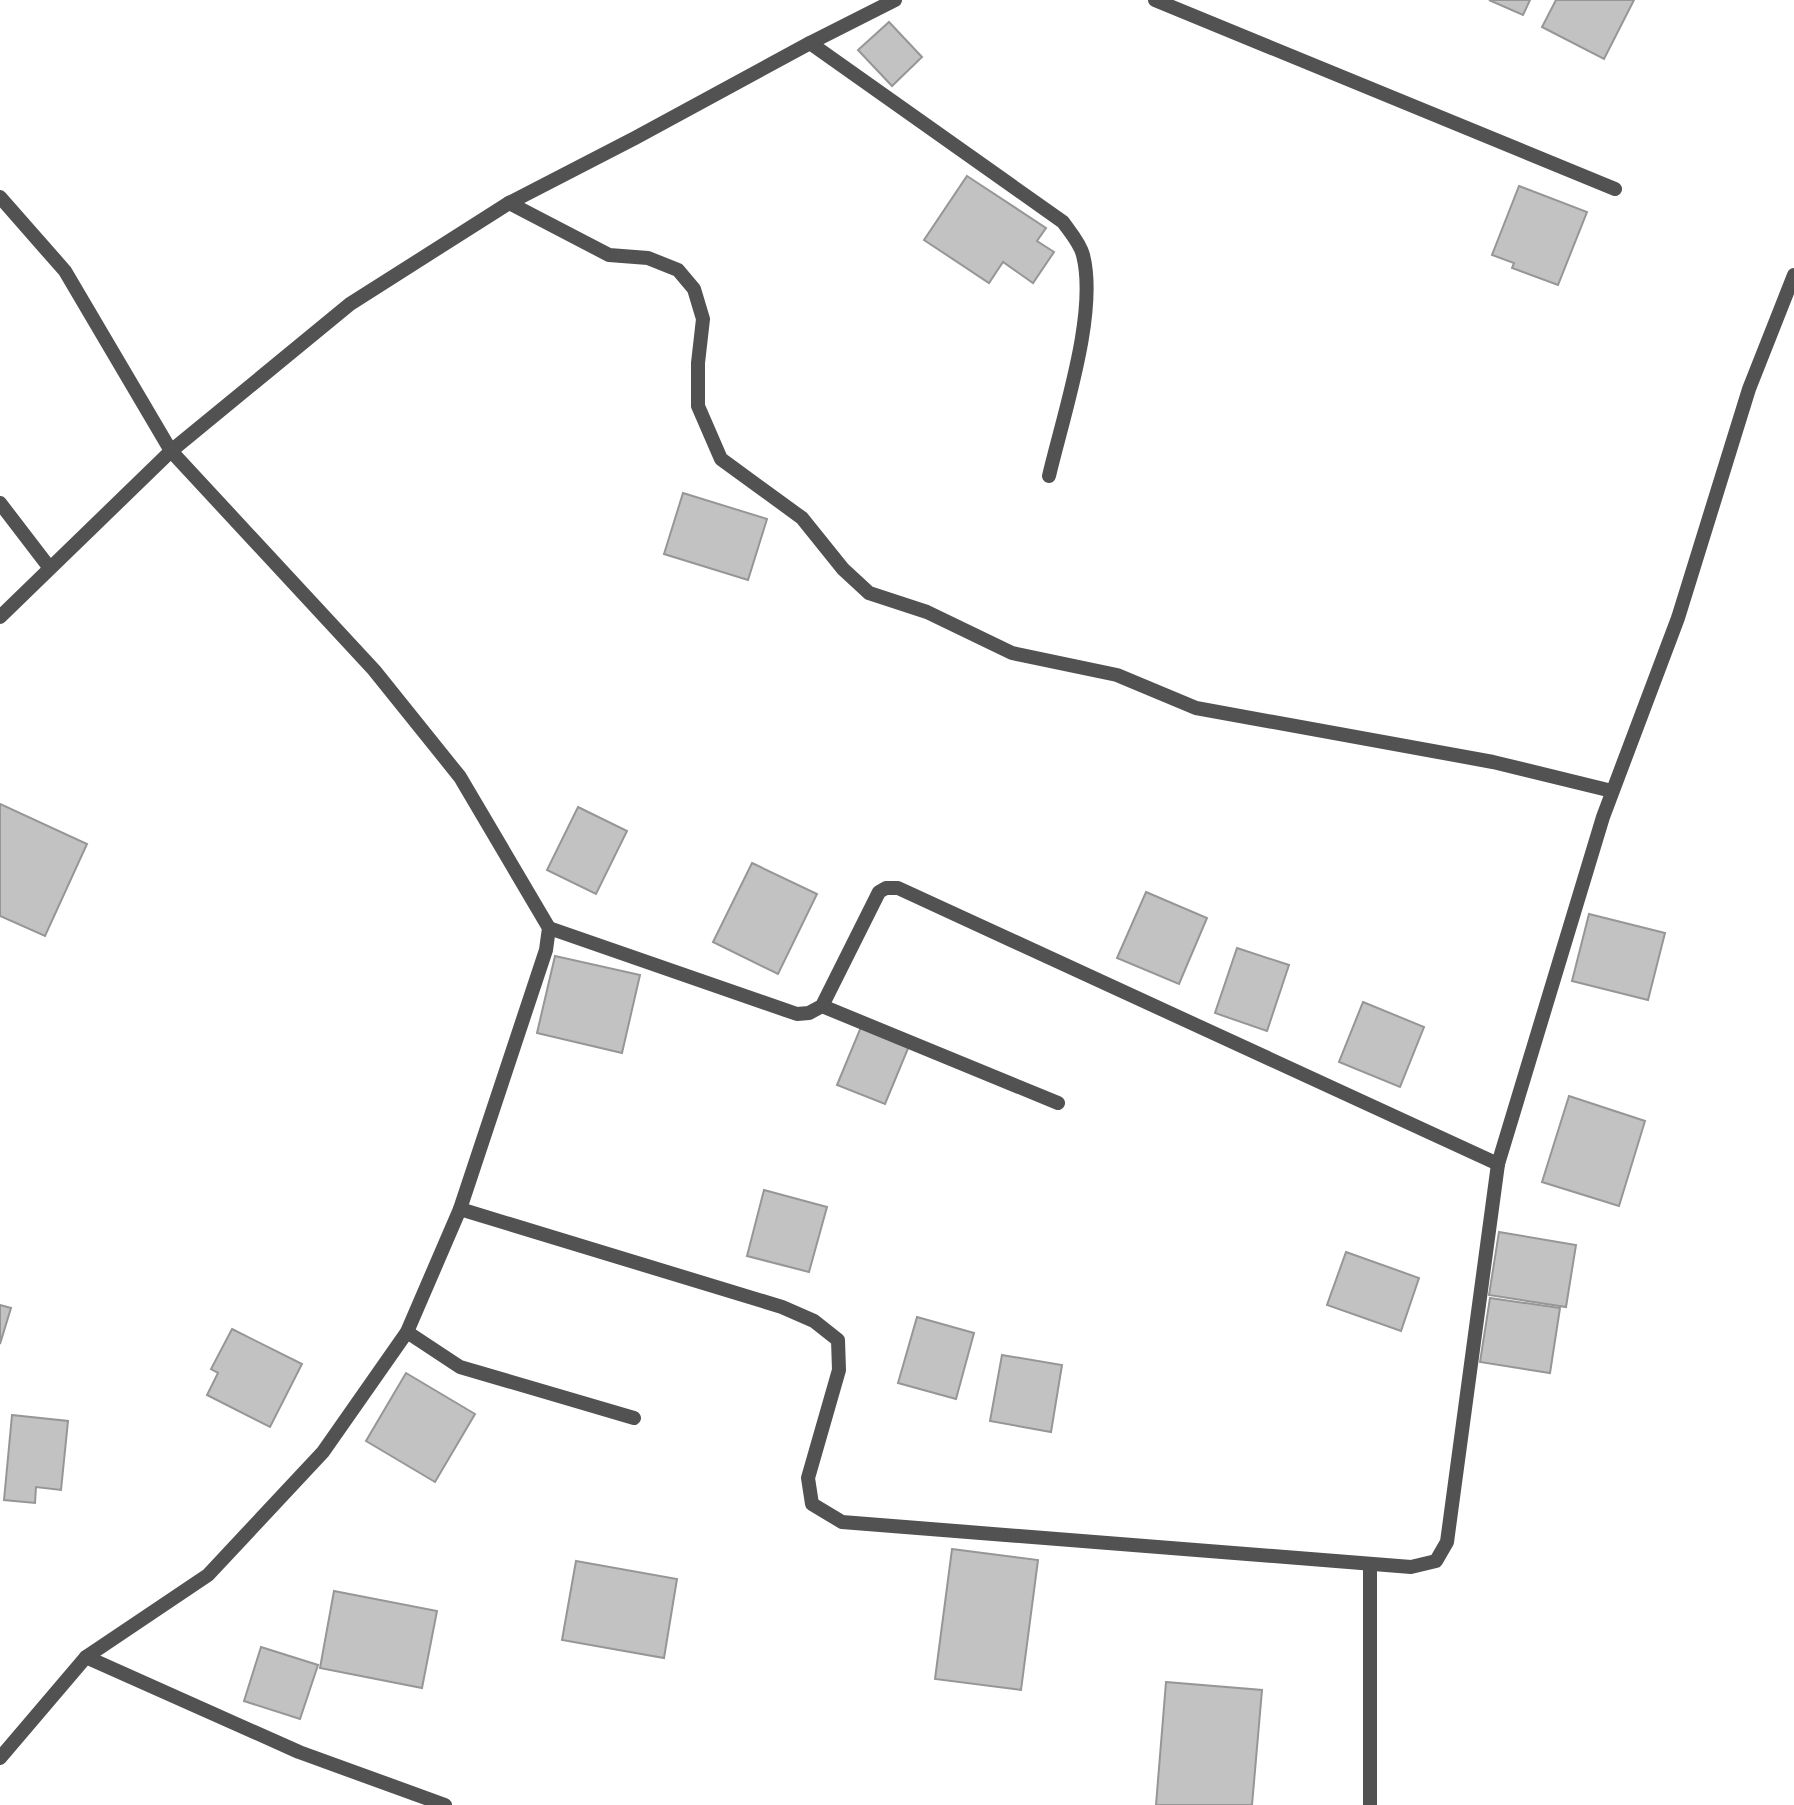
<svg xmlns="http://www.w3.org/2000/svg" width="1794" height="1805" viewBox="0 0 1794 1805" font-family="'Fira Sans',sans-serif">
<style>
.building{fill:#c2c2c2;stroke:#969696;stroke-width:2}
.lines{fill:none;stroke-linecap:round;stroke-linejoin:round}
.lane{stroke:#525252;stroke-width:14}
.street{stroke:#525252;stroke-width:14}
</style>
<rect width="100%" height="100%" fill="#fff"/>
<g class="building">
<polygon points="1489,0 1530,0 1523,15"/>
<polygon points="1556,0 1634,0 1604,59 1542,27"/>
<polygon points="889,22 922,57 892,86 858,50"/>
<polygon points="967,176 1046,228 1037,241 1054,252 1033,283 1003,262 989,283 924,240"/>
<polygon points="1519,186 1587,212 1558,285 1512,268 1514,263 1492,255"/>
<polygon points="683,493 767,519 748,580 664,554"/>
<polygon points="0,804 87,844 45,936 0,916"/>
<polygon points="578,807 627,831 596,894 547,870"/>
<polygon points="752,863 817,894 778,974 713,942"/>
<polygon points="1146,892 1207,918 1179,984 1117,958"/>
<polygon points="1589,914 1665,933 1648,1000 1572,981"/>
<polygon points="1237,948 1289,965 1267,1031 1215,1013"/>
<polygon points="555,956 640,975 622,1053 537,1033"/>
<polygon points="1363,1002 1424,1027 1400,1087 1339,1062"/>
<polygon points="861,1027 909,1046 885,1104 837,1085"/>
<polygon points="1569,1096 1645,1121 1619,1206 1542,1182"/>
<polygon points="764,1190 827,1207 809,1272 747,1256"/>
<polygon points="1499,1232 1576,1245 1566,1307 1489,1295"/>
<polygon points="1346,1252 1419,1278 1401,1331 1327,1305"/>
<polygon points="1490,1298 1560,1308 1550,1373 1480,1362"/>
<polygon points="0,1305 11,1308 0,1344"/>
<polygon points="917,1317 974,1333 956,1399 898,1383"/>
<polygon points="232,1329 302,1364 270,1427 207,1395 218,1373 211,1369"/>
<polygon points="1002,1355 1062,1365 1051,1432 990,1421"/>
<polygon points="406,1373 475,1414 435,1482 366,1441"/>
<polygon points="12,1415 68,1421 61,1490 36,1487 35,1503 4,1500"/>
<polygon points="952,1549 1038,1560 1021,1690 935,1679"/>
<polygon points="576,1561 677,1579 664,1658 562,1640"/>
<polygon points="334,1591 437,1611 422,1688 320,1668"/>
<polygon points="261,1647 318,1665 300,1719 244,1701"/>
<polygon points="1166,1682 1262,1690 1252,1805 1156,1805"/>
</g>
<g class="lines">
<g class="lane">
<polyline points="1155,0 1615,189"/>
<polyline points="509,203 609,255 648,258 678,270 694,289 703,319 698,363 698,406 721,459 802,518 843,569 869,593 927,612 1012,653 1117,675 1196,708 1493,762 1612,791"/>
</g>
<g class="street">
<path d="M810,43L1063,222C1070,232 1080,243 1083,255C1098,313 1063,416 1049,476"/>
<polyline points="0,197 65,271 171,451 374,670 460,777 549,928 546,950 460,1209 407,1332 323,1452 208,1575 86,1657 0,1758"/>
<polyline points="0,503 49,567"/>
<polyline points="0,617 171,451 350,304 509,203 635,138 810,43 895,0"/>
<polyline points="549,928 797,1014 809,1013 822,1006 879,892 886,888 898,888 1498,1164 1603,817 1678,618 1749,389 1794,275"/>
<polyline points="822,1006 1058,1103"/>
<polyline points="460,1209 782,1307 814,1321 838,1340 839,1370 808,1478 812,1504 842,1522 1411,1567 1436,1561 1447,1542 1498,1164"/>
<polyline points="407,1332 460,1367 634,1418"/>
<polyline points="86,1657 299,1752 445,1805"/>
<polyline points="1370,1805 1370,1564"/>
</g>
</g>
</svg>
